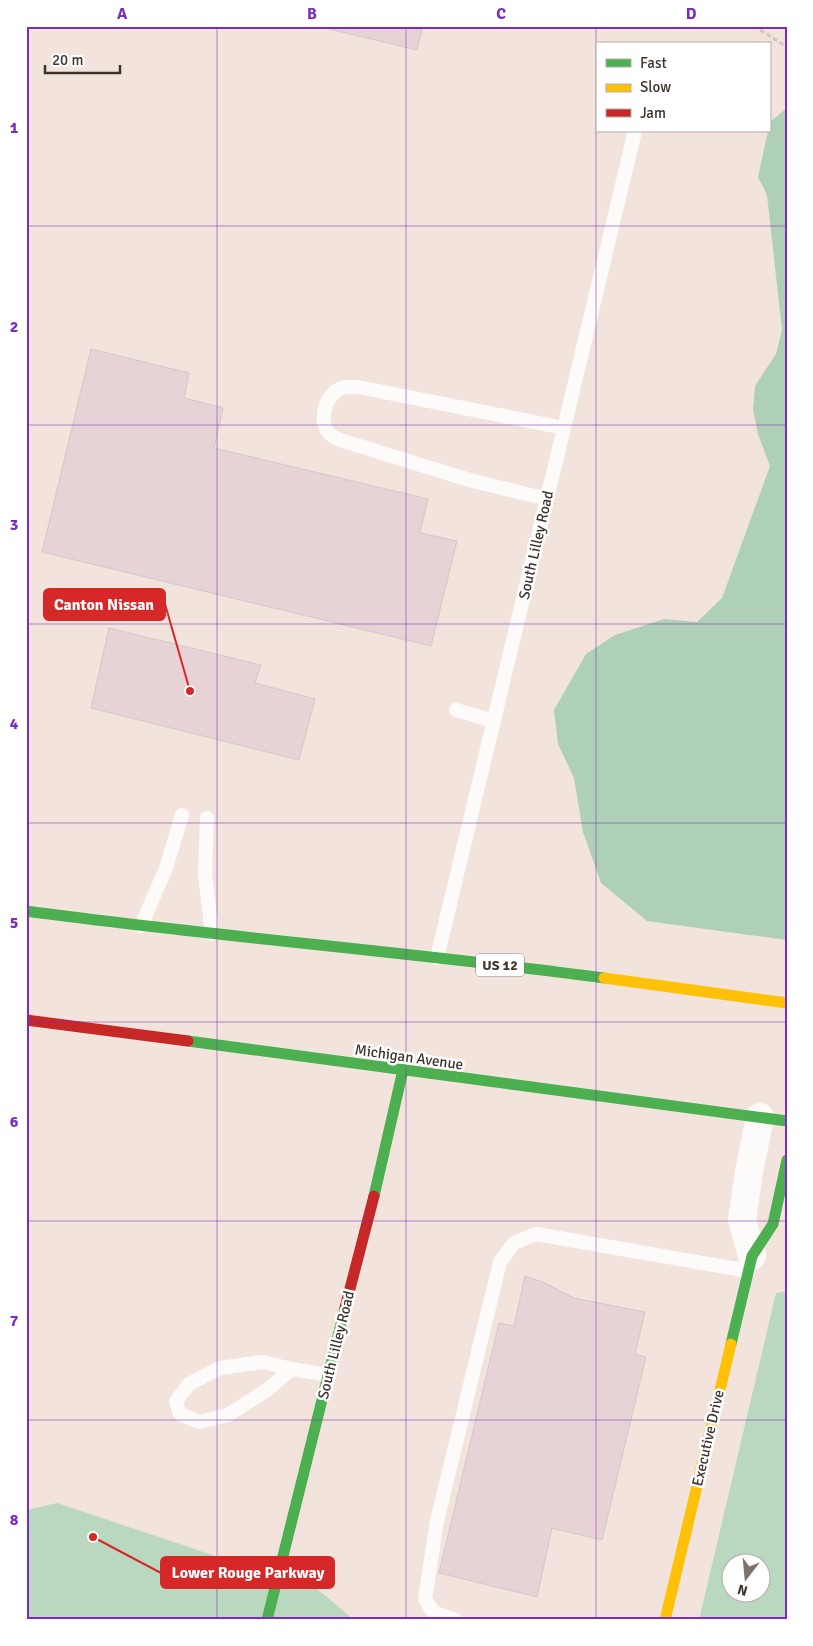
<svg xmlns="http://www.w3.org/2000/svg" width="813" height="1646" viewBox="0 0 813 1646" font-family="Signika,sans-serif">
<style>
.green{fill:#bad7bf;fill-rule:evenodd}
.forest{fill:#aed0b6}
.building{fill:#e7d3d6;stroke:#d3c7c7}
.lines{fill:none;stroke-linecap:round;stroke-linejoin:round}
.path{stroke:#cec8c5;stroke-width:3;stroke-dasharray:5 2.5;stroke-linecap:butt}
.lane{stroke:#fdfbfa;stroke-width:14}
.street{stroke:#fdfbfa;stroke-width:28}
.fast{stroke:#4caf50;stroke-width:11}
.slow{stroke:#ffc107;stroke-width:11}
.jam{stroke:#c62828;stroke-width:11}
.grid{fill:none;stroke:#7b2cbf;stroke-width:1;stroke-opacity:0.55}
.labels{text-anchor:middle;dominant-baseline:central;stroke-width:5;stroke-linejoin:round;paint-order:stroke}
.shield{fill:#fff;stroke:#78716d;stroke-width:1}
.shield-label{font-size:14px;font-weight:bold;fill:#3e342e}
.street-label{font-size:15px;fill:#3e342e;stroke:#fff}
.leader{fill:none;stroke:#d62828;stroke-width:2}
.callout-dot{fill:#d62828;stroke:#fff;stroke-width:2}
.callout{fill:#d62828;stroke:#d62828;stroke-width:2}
.callout-label{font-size:16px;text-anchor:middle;font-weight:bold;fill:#fff}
.neatline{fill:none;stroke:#7b2cbf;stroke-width:2}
.grid-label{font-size:16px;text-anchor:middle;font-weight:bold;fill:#7b2cbf}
</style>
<rect width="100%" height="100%" fill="#f2e4dc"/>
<g class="green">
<path d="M787,1291V1620H699L776,1293ZM730,1564H760V1594H730Z"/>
<polygon points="57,1503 239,1564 315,1587 354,1620 26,1620 26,1510"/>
</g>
<polygon class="forest" points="787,108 787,940 647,921 601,883 583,832 574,778 558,744 554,710 586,654 615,635 664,619 697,622 722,598 770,466 758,434 753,409 755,386 776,354 782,330 767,195 758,177 768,131 769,131 770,122"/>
<g class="building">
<polygon points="326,26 423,26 417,50 325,28"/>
<polygon points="91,349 189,373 184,398 223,408 214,448 428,499 420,533 457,541 431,646 42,552"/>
<polygon points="109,628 261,665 255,683 315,699 299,760 91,708"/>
<polygon points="525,1276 543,1282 574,1298 645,1312 635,1354 646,1357 602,1540 552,1528 537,1597 439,1573 499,1323 514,1326"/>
</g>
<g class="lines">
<polyline class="path" points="754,26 787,47"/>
<g class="lane">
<path d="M547,499L473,481L340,440C337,438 332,436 330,434C317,422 326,392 342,388C347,386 353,387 358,387L564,428"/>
<polyline points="456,710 494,721"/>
<polyline points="207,818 205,874 212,934"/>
<polyline points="141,926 166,868 182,815"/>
<polyline points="437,958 635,131"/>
<polyline points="292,1369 262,1362 220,1368 189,1384 176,1401 180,1414 199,1422 228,1415 267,1390 292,1369 328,1375"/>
<polyline points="456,1620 433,1612 425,1599 437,1521 500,1262 514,1243 536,1234 748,1271"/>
</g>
<polyline class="street" points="752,1256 742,1220 749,1172 760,1117"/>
<g class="fast">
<path d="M26,911C218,937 412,952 604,978"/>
<polyline points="188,1041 787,1121"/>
<polyline points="374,1196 403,1070"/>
<polyline points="731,1344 752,1256 773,1224 787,1160"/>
<polyline points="267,1620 345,1308"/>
</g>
<g class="slow">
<polyline points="604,978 787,1003"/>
<polyline points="665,1620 731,1344"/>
</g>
<g class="jam">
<polyline points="26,1020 188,1041"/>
<polyline points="345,1308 374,1196"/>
</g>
</g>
<path class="grid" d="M217,26V1620M406,26V1620M596,26V1620M26,226H787M26,425H787M26,624H787M26,823H787M26,1022H787M26,1221H787M26,1420H787"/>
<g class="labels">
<rect class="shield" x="476" y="953.5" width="48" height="23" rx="4"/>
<g class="shield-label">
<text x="500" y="965">US 12</text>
</g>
<g class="street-label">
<text transform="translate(536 545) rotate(-77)">South Lilley Road</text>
<text transform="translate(409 1057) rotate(8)">Michigan Avenue</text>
<text transform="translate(336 1345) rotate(-76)">South Lilley Road</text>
<text transform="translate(708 1438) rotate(-77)">Executive Drive</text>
</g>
</g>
<path class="leader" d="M190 691L165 604M93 1537L161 1573"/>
<g class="callout-dot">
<circle cx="190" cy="691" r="5"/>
<circle cx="93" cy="1537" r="5"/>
</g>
<g class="callout">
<rect x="44" y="589" width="121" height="31" rx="5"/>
<rect x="161" y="1557" width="173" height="31" rx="5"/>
</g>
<g class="callout-label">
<text x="104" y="610">Canton Nissan</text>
<text x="248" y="1578">Lower Rouge Parkway</text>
</g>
<rect width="813" height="1646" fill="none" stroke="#ffffff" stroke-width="55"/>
<rect x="596" y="42" width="175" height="90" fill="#ffffff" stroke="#b2aeab"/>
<rect x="606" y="59" width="25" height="8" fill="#4caf50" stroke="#b2aeab"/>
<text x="640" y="68" font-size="15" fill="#3e342e">Fast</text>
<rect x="606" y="84" width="25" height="8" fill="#ffc107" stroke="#b2aeab"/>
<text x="640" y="92" font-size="15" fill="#3e342e">Slow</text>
<rect x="606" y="109" width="25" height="8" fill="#c62828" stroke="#b2aeab"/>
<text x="640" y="118" font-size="15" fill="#3e342e">Jam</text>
<g transform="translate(746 1578) rotate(196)"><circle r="24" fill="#ffffff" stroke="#b2aeab"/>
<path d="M0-4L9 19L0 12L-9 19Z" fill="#7d726b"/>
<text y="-8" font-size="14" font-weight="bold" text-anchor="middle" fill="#3e342e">N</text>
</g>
<path d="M45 65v8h75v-8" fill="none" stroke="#3e342e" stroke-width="2.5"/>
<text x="52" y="65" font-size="15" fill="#3e342e" stroke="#ffffff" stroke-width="4" paint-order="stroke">20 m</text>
<rect x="28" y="28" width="758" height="1590" class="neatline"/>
<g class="grid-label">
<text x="122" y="19">A</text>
<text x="312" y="19">B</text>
<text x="501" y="19">C</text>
<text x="691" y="19">D</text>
<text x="14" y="133">1</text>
<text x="14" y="332">2</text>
<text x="14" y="530">3</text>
<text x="14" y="729">4</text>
<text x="14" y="928">5</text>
<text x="14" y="1127">6</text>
<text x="14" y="1326">7</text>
<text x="14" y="1525">8</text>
</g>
</svg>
